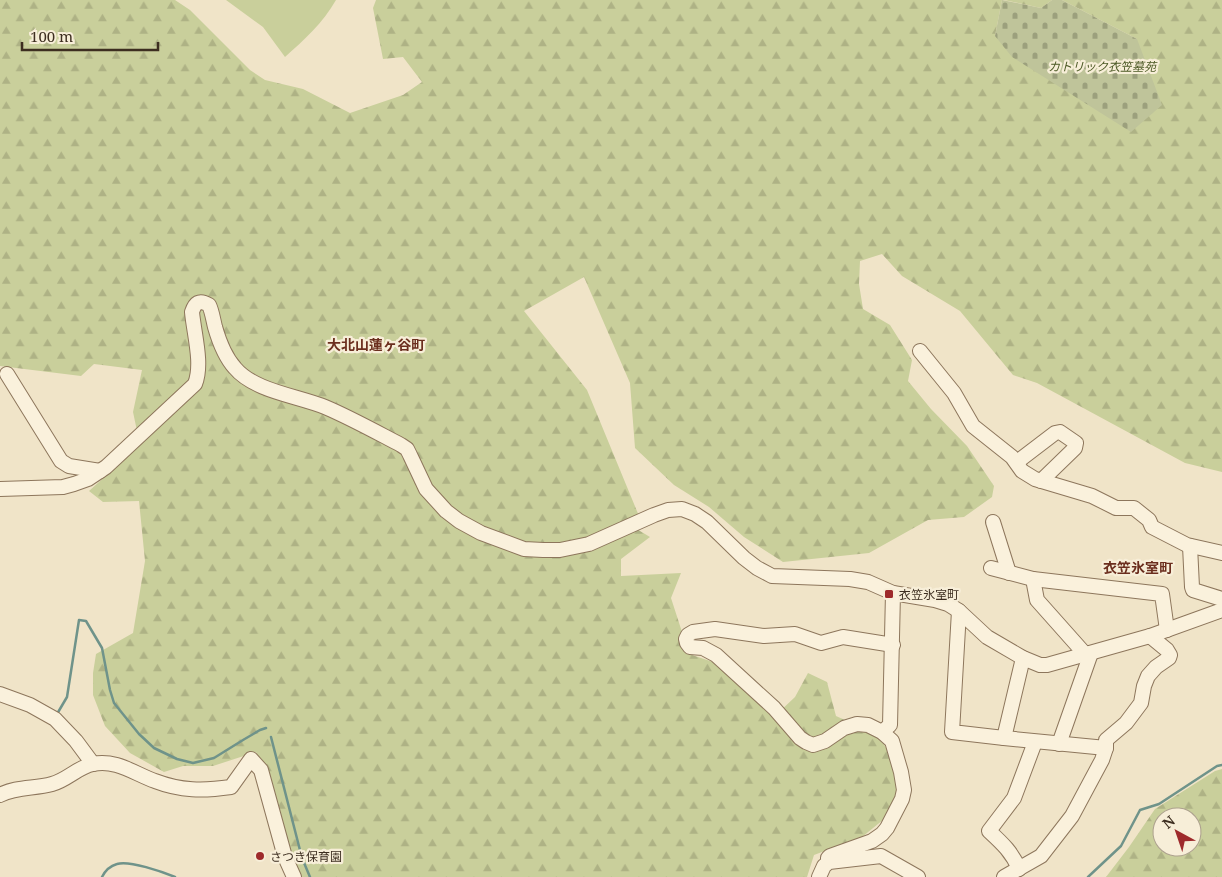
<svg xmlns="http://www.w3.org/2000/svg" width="1222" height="877" viewBox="0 0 1222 877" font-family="'Noto Serif','Noto Sans JP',serif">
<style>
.grass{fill:#c9cf9b}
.forest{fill:url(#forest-firs);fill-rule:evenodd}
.cemetery{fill:url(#cemetery-stones)}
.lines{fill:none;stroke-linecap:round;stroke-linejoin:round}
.stream{stroke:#6f938a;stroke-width:2.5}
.minor-casing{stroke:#8d765c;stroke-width:16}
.minor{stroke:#faf1dc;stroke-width:14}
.poi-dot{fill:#9e2a2b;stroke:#f7eed8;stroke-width:2}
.labels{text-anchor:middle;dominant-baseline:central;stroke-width:4.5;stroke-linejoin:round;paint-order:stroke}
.park-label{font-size:12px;font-style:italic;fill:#4d5a26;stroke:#f7eed8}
.poi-label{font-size:12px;fill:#3d2e20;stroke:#f7eed8;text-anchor:start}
.neighbourhood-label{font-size:14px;font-weight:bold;fill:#6b2e1e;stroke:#f7eed8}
</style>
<defs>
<pattern id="forest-firs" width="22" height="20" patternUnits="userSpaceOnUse" patternTransform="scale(1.25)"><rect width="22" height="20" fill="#c9cf9b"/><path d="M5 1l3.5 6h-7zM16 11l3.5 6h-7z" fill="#aeb285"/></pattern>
<pattern id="cemetery-stones" width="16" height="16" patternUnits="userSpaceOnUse" patternTransform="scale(1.25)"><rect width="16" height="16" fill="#bfc49a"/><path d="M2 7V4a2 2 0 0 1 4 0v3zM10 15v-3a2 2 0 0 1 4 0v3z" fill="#9ca07d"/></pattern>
</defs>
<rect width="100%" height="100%" fill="#f0e4c8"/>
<path class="grass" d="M226,0H336C323,23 304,40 285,57L263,27Z"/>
<g class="forest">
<polygon points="0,0 175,0 190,10 250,70 265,80 303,89 350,113 403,95 422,82 403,57 383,59 373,8 376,0 1002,0 995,36 1137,39 1062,0 1222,0 1222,472 1185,463 1037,383 1013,375 960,311 902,276 882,254 860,261 859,284 863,309 890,325 912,360 908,381 931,409 967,446 994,486 992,497 964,517 928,520 869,553 783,562 744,537 709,507 674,485 635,448 630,383 584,277 524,311 587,390 639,516 635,528 650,537 621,559 621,576 681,573 671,598 682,632 686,653 722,665 737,677 747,694 765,703 777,714 795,697 808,673 827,682 836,716 878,735 895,762 900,785 894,811 862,837 814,855 807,877 302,877 290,852 256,752 213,766 183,766 164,772 130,753 105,726 93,695 93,673 96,654 133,633 145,561 139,501 103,502 89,491 140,445 133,412 142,370 94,364 81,376 0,366"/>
<polygon points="1004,0 1052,0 1041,8"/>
<path d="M1222,769V877H1106L1129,847L1155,809L1215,771ZM1162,817H1192V847H1162Z"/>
</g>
<polygon class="cemetery" points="1002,0 1041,8 1052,0 1062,0 1137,39 1162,105 1131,132 1012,57 995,36"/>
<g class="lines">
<g class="stream">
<polyline points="57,714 67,697 79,620 86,621 102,648 110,690 114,703 139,734 154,748 177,759 193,763 214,758 243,740 260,730 266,728"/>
<polyline points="271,737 302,858 310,877"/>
<path d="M102,877C105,871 110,866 117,864C129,860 163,872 175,877"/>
<polyline points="1088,877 1121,846 1140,810 1159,804 1217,766 1222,765"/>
</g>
<g class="minor-casing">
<g id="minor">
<polyline points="920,351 954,393 973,426 1012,457 1022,471 1035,479 1092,496 1116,508 1134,508 1149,520 1152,527 1187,545 1222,553"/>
<polyline points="7,374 61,461 69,466 100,471"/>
<polyline points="1017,462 1055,433 1060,432 1076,443 1075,448 1041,481"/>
<path d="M0,489L63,487L74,484L88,479L106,467L195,384C203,364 194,334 192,312C195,303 199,299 209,305C212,311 213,319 215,327C219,341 225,357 235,368C254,391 298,396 325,407C351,418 376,432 401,445L407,449L410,455L426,489L446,511L459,521L481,533L524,549L543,550H560L589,544L654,515L668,510L682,509L695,514L707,522L744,558L757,568L772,576L850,579L868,582L893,593L935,600L948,604L959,611L987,637L1023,658L1040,665H1047L1150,636L1222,610"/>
<polyline points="993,522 1009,573"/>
<polyline points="1190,546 1192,587 1193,590 1222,599"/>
<polyline points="991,568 1033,579 1162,594 1167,630"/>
<polyline points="1033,579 1037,600 1085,654"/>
<polyline points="959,611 952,732 1004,738 1106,748"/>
<polyline points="0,694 30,705 55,719 76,741 93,764"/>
<polyline points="882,732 890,725 893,593"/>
<polyline points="1004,738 1023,658"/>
<polyline points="1059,744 1091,653"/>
<path d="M0,795C17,786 34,789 52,784C67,780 78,767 93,764C116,759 135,774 155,781C181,791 203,791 231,787L251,759L261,770L285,857L294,877"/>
<polyline points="829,862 828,858 830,856 872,841 882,834 887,828 902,799 904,790 901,772 892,741 882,732 868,725 857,724 844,728 825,741 813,745 806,742 800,738 774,708 716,655 703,648 690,647 687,643 686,639 688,635 693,632 715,629 764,636 795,634 821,643 843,637 893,645"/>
<path d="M1019,869C1012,852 1002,843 989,831L1014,798L1035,742"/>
<polyline points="819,877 824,866 829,862 881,856 918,877"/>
<polyline points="1004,877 1041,856 1072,816 1102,760 1106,748 1106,740 1126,723 1141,703 1144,686 1148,676 1156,667 1169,658 1170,655 1167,650 1150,636"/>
</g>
</g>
<use href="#minor" class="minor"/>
</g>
<g class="poi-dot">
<rect x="884" y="589" width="10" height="10" rx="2.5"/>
<circle cx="260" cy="856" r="5"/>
</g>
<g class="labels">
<g class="park-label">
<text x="1102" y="66">カトリック衣笠墓苑</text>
</g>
<g class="poi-label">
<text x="899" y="594">衣笠氷室町</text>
<text x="270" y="856">さつき保育園</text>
</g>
<g class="neighbourhood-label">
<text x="376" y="344">大北山蓮ヶ谷町</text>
<text x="1138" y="567">衣笠氷室町</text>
</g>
</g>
<g transform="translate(1177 832) rotate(320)"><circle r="24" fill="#f7eed8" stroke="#ada18e"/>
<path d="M0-4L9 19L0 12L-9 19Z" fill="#9e2a2b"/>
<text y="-8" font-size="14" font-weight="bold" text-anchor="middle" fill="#3d2e20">N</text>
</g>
<path d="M22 42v8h136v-8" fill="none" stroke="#3d2e20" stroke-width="2.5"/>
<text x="30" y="42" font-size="15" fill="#3d2e20" stroke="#f7eed8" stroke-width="4" paint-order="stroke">100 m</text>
</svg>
